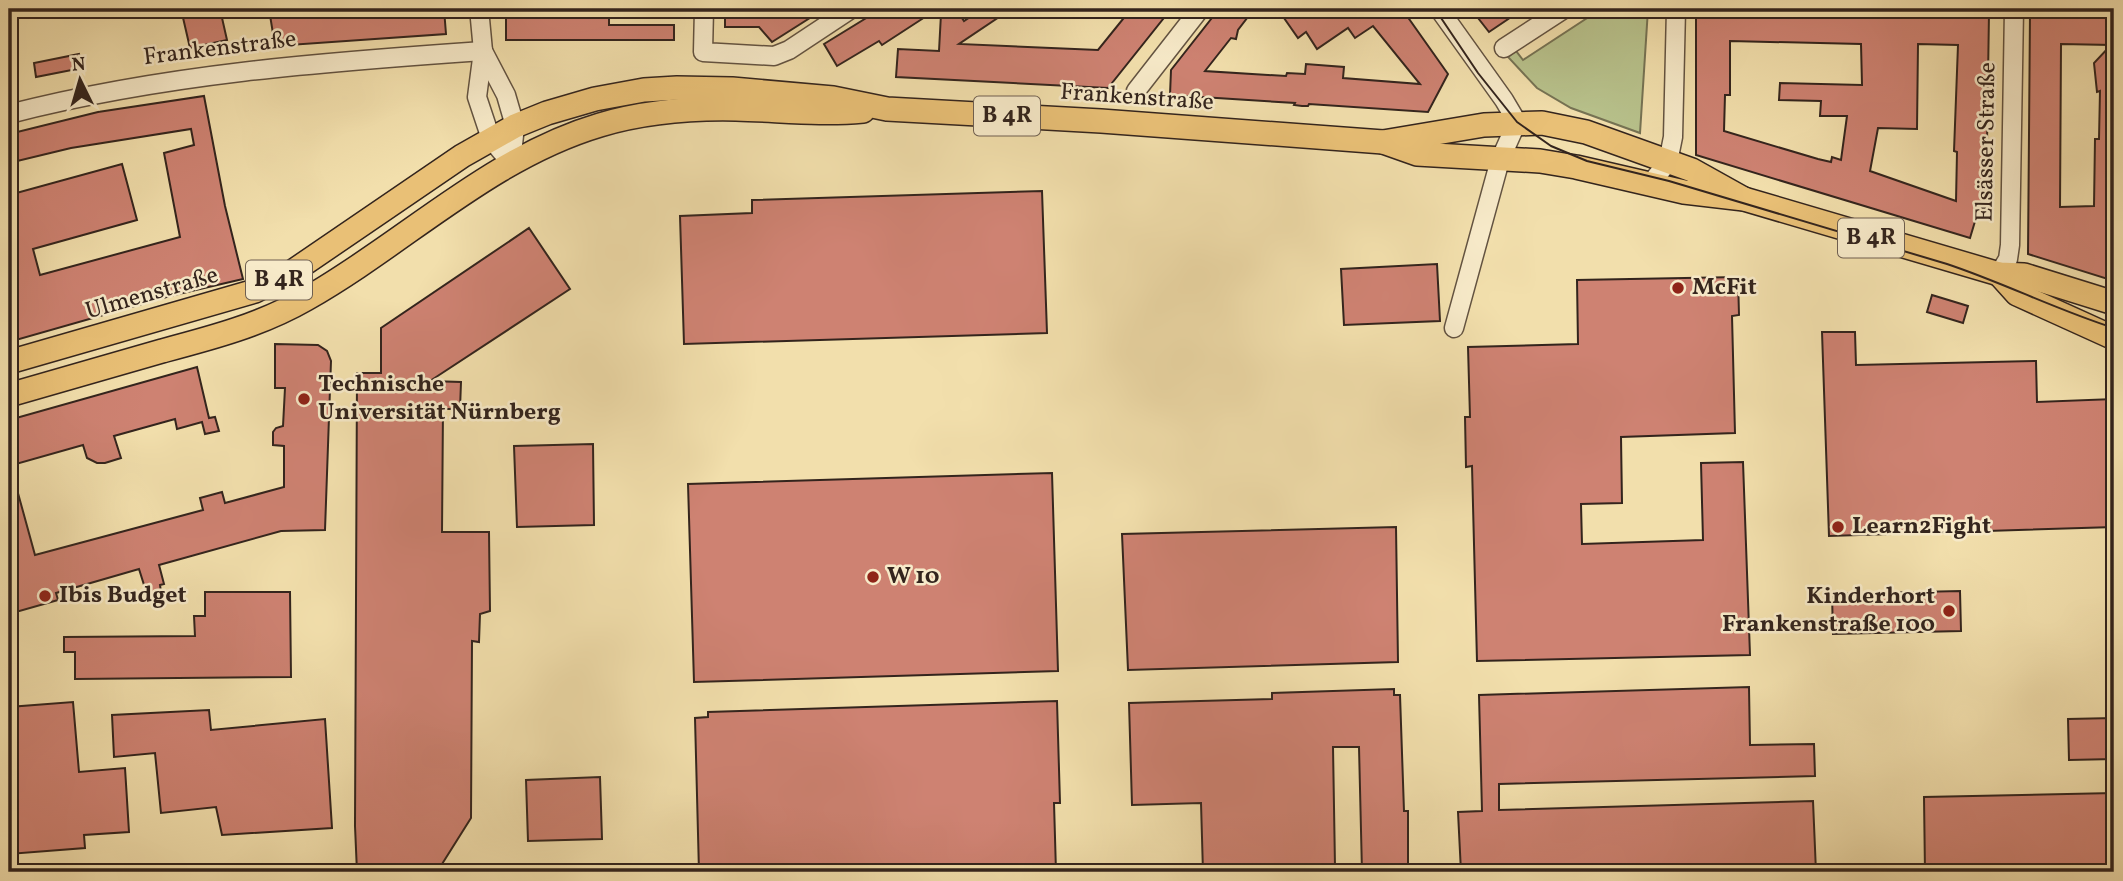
<svg xmlns="http://www.w3.org/2000/svg" width="2123" height="881" viewBox="0 0 2123 881" font-family="Vollkorn,serif">
<style>
.green{fill:#b8c28c;stroke:#767354;stroke-width:2}
.building{fill:#ce8272;stroke:#33241d;stroke-width:2;fill-rule:evenodd}
.lines{fill:none;stroke-linecap:round;stroke-linejoin:round}
.minor-casing{stroke:#635341;stroke-width:21}
.major-casing{stroke:#33241d;stroke-width:26}
.minor{stroke:#f7eac9;stroke-width:18}
.major{stroke:#e9c076;stroke-width:23}
.tram{stroke:#33241d;stroke-width:2}
.poi-dot{fill:#8f2418;stroke:#f7eac9;stroke-width:2.5}
.labels{text-anchor:middle;dominant-baseline:central;stroke-width:5;stroke-linejoin:round;paint-order:stroke}
.shield{fill:#f7eac9;stroke:#6e5f51;stroke-width:2}
.shield-label{font-size:23px;font-weight:bold;fill:#33241d}
.street-label{font-size:24px;fill:#33241d;stroke:#f7eac9}
.poi-label{font-size:24px;font-weight:bold;fill:#33241d;stroke:#f7eac9;text-anchor:start}
</style>
<rect width="100%" height="100%" fill="#f2dfac"/>
<filter id="stains"><feTurbulence type="fractalNoise" baseFrequency=".00286" numOctaves="4"/><feColorMatrix values="0 0 0 0 .2 0 0 0 0 .09 0 0 0 0 .02 0 0 0 .5 -.17"/></filter>
<radialGradient id="worn" r=".72"><stop offset=".6" stop-color="#630" stop-opacity="0"/><stop offset="1" stop-color="#630" stop-opacity=".3"/></radialGradient>
<polygon class="green" points="1601,9 1648,9 1640,133 1571,108 1537,88 1508,57 1516,51 1523,60"/>
<g class="building">
<polygon points="181,9 220,9 227,40 190,48"/>
<polygon points="269,9 444,9 446,34 275,46"/>
<polygon points="506,9 609,9 609,25 674,25 674,40 506,40"/>
<polygon points="725,9 824,9 772,42 759,27 725,27"/>
<polygon points="881,9 920,9 925,17 882,45 879,41 837,66 824,44"/>
<polygon points="949,9 956,9 964,21 982,9 1011,9 959,44 1098,50 1131,9 1171,9 1108,88 896,77 898,49 939,51 941,14"/>
<polygon points="1219,9 1254,9 1238,30 1236,39 1231,38 1205,71 1286,76 1287,73 1305,74 1306,64 1344,67 1343,78 1420,84 1373,26 1355,38 1348,28 1317,49 1306,32 1298,38 1284,18 1290,9 1402,9 1448,74 1428,112 1309,104 1308,106 1302,106 1294,105 1295,103 1170,95 1171,70"/>
<polygon points="1471,9 1523,9 1489,32"/>
<path d="M1696,9L1989,13L1986,208H1979L1970,238L1696,155ZM1730,41L1861,44L1862,85L1780,83L1779,100L1821,101L1820,116H1847L1841,160L1832,157L1831,162L1818,159L1724,131L1725,95H1730ZM1918,44L1958,45L1954,151L1957,152L1956,201L1870,171L1878,128L1917,129Z"/>
<path d="M2030,13L2114,14L2112,127H2114V281L2028,254ZM2061,44L2111,45L2094,63L2097,92L2100,91L2099,139H2095L2094,206L2060,207Z"/>
<polygon points="79,54 82,68 36,77 34,63"/>
<polygon points="204,96 225,206 243,279 170,296 9,342 9,195 122,164 137,220 33,249 40,275 180,237 164,153 194,145 191,129 71,148 9,163 9,134 98,112"/>
<polygon points="1042,191 1047,333 684,344 680,216 752,213 752,200"/>
<polygon points="529,228 570,289 430,381 461,382 460,409 443,409 442,532 489,532 490,611 480,614 479,642 472,641 471,818 437,872 357,872 355,826 357,373 381,373 381,328"/>
<polygon points="1437,264 1440,321 1344,325 1341,269"/>
<polygon points="1738,277 1739,315 1732,316 1735,433 1621,437 1622,503 1581,504 1582,544 1703,540 1701,463 1743,462 1750,655 1477,661 1472,466 1466,467 1465,417 1470,417 1468,347 1578,344 1577,280"/>
<polygon points="1932,295 1968,306 1963,323 1927,312"/>
<polygon points="1822,332 1855,332 1856,365 2036,361 2037,402 2114,399 2114,527 1829,536"/>
<polygon points="275,344 318,345 327,351 331,361 325,530 281,531 159,565 164,584 160,585 162,599 145,588 139,569 56,593 58,600 9,614 9,475 13,475 35,555 203,510 200,498 222,492 225,503 284,487 284,446 273,445 273,432 276,428 283,426 285,388 275,388"/>
<polygon points="197,367 209,418 215,417 219,431 205,434 202,422 177,429 175,419 114,436 121,458 105,463 97,463 87,458 83,445 9,466 9,420"/>
<polygon points="593,444 594,525 517,527 514,446"/>
<polygon points="1052,473 1058,671 694,682 688,484"/>
<polygon points="1396,527 1398,662 1128,670 1122,534"/>
<polygon points="1960,591 1961,631 1833,634 1832,594"/>
<polygon points="205,592 290,592 291,677 75,679 75,652 64,652 64,637 195,636 194,616 205,616"/>
<polygon points="1749,687 1750,745 1814,744 1815,776 1499,784 1499,810 1813,801 1816,872 1461,872 1458,812 1482,811 1479,695"/>
<polygon points="1394,689 1394,695 1400,695 1404,811 1408,811 1408,872 1362,872 1359,747 1333,747 1335,867 1247,869 1247,872 1203,872 1201,803 1132,805 1129,703 1272,699 1272,693"/>
<polygon points="1057,701 1060,803 1054,803 1056,872 699,872 695,718 708,717 708,712"/>
<polygon points="73,702 79,772 125,768 129,832 84,835 85,848 9,854 9,707"/>
<polygon points="209,710 211,730 325,719 332,828 222,835 216,807 161,813 155,753 114,757 112,715"/>
<polygon points="2114,718 2114,759 2069,760 2068,719"/>
<polygon points="600,777 602,839 528,841 526,780"/>
<polygon points="2114,793 2114,872 1925,872 1924,797"/>
</g>
<g class="lines">
<g class="minor-casing">
<g id="minor">
<polyline points="704,9 703,52 774,56 789,50 851,9"/>
<polyline points="1439,9 1504,100 1517,122 1500,160 1454,328"/>
<polyline points="480,19 483,51 477,97 491,139 511,163"/>
<polyline points="1504,48 1564,9"/>
<polyline points="483,51 506,95 515,126 511,163"/>
<polyline points="1136,91 1200,9"/>
<path d="M9,114C164,74 324,62 483,51"/>
<polyline points="1651,183 1668,162 1673,137 1676,9"/>
<polyline points="1999,274 2008,259 2010,245 2014,9"/>
</g>
</g>
<g class="major-casing">
<g id="major">
<polyline points="1383,142 1417,154 1540,161 1576,167 1684,192 1744,199 1999,274 2024,275 2114,303"/>
<polyline points="1999,274 2017,294 2114,338"/>
<polyline points="9,362 255,291 292,272 462,156 515,126 547,113 595,99 644,90 677,88 732,89 833,98 887,109 1101,121 1383,142 1484,125 1542,123 1586,132 1692,170 1744,199"/>
<path d="M9,395C60,380 111,366 162,351C211,338 261,325 306,299C405,243 489,158 600,125C644,112 691,108 736,109C779,110 821,115 863,111"/>
</g>
</g>
<use href="#minor" class="minor"/>
<use href="#major" class="major"/>
<path class="tram" d="M1435,9L1478,73L1517,122L1551,146L1587,161L1669,181L1947,264C2004,283 2057,310 2114,328"/>
</g>
<g class="poi-dot">
<circle cx="1678" cy="288" r="7"/>
<circle cx="304" cy="399" r="7"/>
<circle cx="1838" cy="527" r="7"/>
<circle cx="873" cy="577" r="7"/>
<circle cx="45" cy="596" r="7"/>
<circle cx="1949" cy="611" r="7"/>
</g>
<g class="labels">
<g class="shield">
<rect x="974" y="96.5" width="66" height="39" rx="5"/>
<rect x="1838" y="218.5" width="66" height="39" rx="5"/>
<rect x="246" y="260.5" width="66" height="39" rx="5"/>
</g>
<g class="shield-label">
<text x="1007" y="116">B 4R</text>
<text x="1871" y="238">B 4R</text>
<text x="279" y="280">B 4R</text>
</g>
<g class="street-label">
<text transform="translate(220 49) rotate(-7)">Frankenstraße</text>
<text transform="translate(1137 98) rotate(4)">Frankenstraße</text>
<text transform="translate(1987 142) rotate(-89)">Elsässer Straße</text>
<text transform="translate(152 294) rotate(-16)">Ulmenstraße</text>
</g>
<g class="poi-label">
<text x="1692" y="288">McFit</text>
<text x="318" y="385">Technische<tspan x="318" dy="28">Universität Nürnberg</tspan></text>
<text x="1852" y="527">Learn2Fight</text>
<text x="887" y="577">W 10</text>
<text x="59" y="596">Ibis Budget</text>
<text x="1935" y="597" text-anchor="end">Kinderhort<tspan x="1935" dy="28">Frankenstraße 100</tspan></text>
</g>
</g>
<rect width="2123" height="881" fill="none" stroke="#f2dfac" stroke-width="35"/>
<rect x="10" y="10" width="2102" height="860" fill="none" stroke="#33241d" stroke-width="3.5"/>
<rect x="18" y="18" width="2088" height="846" fill="none" stroke="#33241d" stroke-width="2"/>
<g transform="translate(80 80) rotate(355)" stroke="#f7eac9" stroke-width="5" paint-order="stroke">
<path d="M0-5L12 26L0 18L-12 26Z" fill="#33241d"/>
<text y="-10" font-size="19" font-weight="bold" text-anchor="middle" fill="#33241d">N</text>
</g>
<rect width="100%" height="100%" filter="url(#stains)"/>
<rect width="100%" height="100%" fill="url(#worn)"/>
</svg>
